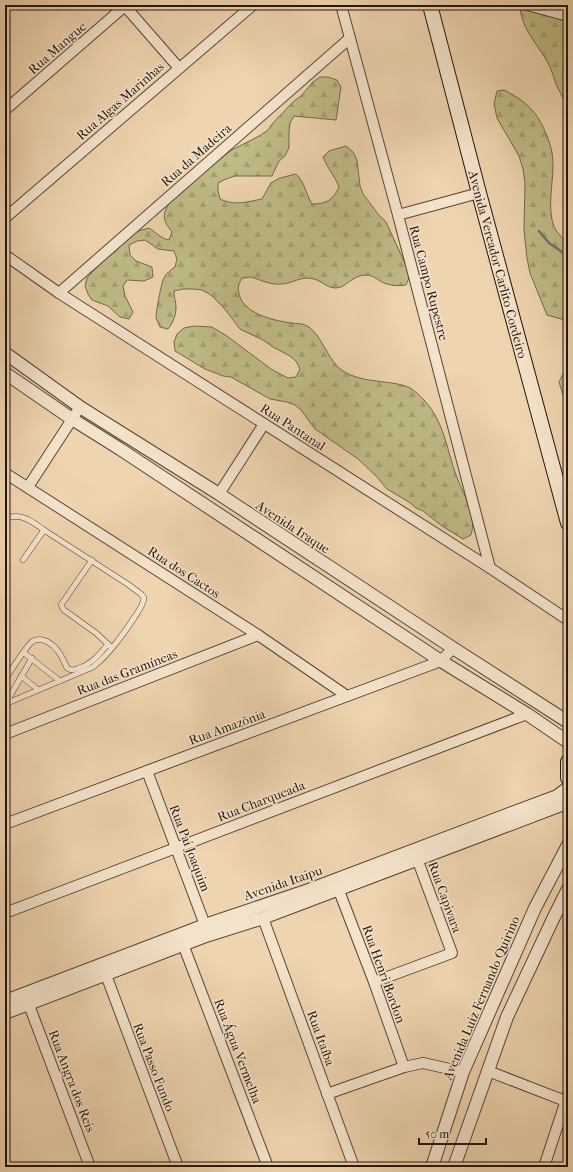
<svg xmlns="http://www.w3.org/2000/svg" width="573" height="1172" viewBox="0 0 573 1172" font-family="'IM FELL French Canon',serif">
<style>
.forest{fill:url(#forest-firs);stroke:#71684a}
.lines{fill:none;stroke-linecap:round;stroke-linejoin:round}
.stream{stroke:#6a7670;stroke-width:2.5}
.service-casing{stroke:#564537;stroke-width:6}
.minor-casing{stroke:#564537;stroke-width:12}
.tertiary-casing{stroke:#564537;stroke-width:14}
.secondary-casing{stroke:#23150f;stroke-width:16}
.service{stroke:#f4e3cb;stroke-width:5}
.minor{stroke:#f4e3cb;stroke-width:10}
.tertiary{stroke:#f4e3cb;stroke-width:12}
.secondary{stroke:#f4e3cb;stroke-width:14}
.labels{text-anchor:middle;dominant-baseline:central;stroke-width:3;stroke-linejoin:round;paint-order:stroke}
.street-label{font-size:13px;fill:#23150f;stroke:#f4e3cb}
</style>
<defs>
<pattern id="forest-firs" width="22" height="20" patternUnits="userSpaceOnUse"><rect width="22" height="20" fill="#bfbb86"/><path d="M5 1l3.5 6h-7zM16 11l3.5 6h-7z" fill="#a4a072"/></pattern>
</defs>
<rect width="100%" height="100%" fill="#eed4af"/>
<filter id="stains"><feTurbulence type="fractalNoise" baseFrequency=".005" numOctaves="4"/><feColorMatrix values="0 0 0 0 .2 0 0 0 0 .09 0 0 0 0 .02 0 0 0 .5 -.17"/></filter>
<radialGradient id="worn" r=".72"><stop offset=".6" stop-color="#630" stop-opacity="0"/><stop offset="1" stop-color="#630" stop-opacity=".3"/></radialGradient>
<g class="forest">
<path d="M520,5H568V100L563,98C560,92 557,87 555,81C553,75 551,69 548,63C537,43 521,29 520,5Z"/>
<path d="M320,77H328L337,80L341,87L336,120L294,116L290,123L289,132V148L285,156L279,161L272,176H235L226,179L218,183V191L220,199C234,206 247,202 262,199L271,183L280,178L296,174C306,184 305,193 312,204C327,204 333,200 339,187C335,176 327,168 323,157L329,151L346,146L353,152L357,160L360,186L363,194L378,214L386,222L408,270L409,278L406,285C398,286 390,286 382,282C377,279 372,275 366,275C352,275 346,288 336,288C327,288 322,281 314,279C302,275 292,284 281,284C270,285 261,280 251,277C249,277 245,278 242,278C238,285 237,289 240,297C247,315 276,321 292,323C296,324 301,323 305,325C320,330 328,362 343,371C352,377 366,380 377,381C388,383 400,383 410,388C415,391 420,396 424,400C445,422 447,453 458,480C465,498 477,515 471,535L463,539L442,526L423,511L416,508L409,502L387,489L376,476L358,459L315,429L301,410L295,405L287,402L270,399L231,377L223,376L205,369L175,351L174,342L177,334L184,328L194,326L212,327L227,336L271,369L288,378L296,377L300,369L296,361L290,356L273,347L263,340L240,329L224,308L211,295L202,290L193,289H183L174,291C174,298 176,302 176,307C176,315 173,323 168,329L160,327C159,324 157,321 156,318C156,312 161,283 164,278C166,273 171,270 175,267L177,259L174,251L158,249L145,240L137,241L129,245L130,255L136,261L152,267L153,277L144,281L127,280L123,286L125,296L133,312L129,319L120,317L108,306L92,300L88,294L85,286L87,278L93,271L109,256L116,251L135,232L149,228C157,233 160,238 169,240L172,232C162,219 162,214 171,200L230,151L261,135L268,130L273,123L293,102L301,96L313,82Z"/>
<path d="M504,90C527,102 537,111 547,136C551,146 553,155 553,165C553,185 547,207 554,227C556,231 560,235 563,239L568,237V321L547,315L530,273L527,258L524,230L525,183L523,169L519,156L497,118L494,104L497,91Z"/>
<polygon points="568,370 568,406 564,398 559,382 563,374"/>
</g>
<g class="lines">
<polyline class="stream" points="539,231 549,243 568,256"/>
<g class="service-casing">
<g id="service">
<path d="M5,516C11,518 18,515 24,518C31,520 38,526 44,530"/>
<polyline points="92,560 61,605 64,610 96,633 110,646"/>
<polyline points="24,653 60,681"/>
<polyline points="21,676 37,689"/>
<path d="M5,680C10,672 27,645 33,641C42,636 53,644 58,651C62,656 64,662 67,668C71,671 74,670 79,668C92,664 100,654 108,644"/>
<polyline points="6,703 32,658"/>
<path d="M5,704L93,667C110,653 122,636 134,618C138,612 143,606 144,598L141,594L129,585L44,530L23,560"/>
</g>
</g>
<g class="minor-casing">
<g id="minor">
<polyline points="124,5 179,68"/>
<polyline points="341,5 398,215 490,568"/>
<polyline points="527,5 568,16"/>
<polyline points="5,110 126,5"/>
<polyline points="398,215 479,193"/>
<polyline points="5,218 253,5"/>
<polyline points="5,255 59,293 490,568 568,620"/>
<polyline points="59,293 350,38"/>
<polyline points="5,473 258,635 347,696"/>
<polyline points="28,487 80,407"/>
<polyline points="219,494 264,424"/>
<polyline points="5,734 258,635"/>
<polyline points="147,771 205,925 206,932"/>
<polyline points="5,824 441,661 453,648"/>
<polyline points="336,883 374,982 404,1067"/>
<polyline points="5,913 527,714"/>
<polyline points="263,918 354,1167"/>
<polyline points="181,939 268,1167"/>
<polyline points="106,975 178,1167"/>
<polyline points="374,982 452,953 415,853"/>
<polyline points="29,1005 90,1167"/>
<polyline points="488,1071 568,1102"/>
<polyline points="327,1094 404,1067 423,1063 463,1072"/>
<polyline points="544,1167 568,1094"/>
</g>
</g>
<g class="tertiary-casing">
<g id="tertiary">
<polyline points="5,353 80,407 219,494 453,648 568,722"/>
<polyline points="5,373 72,419 120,449 441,661 527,714 568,742"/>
<polyline points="5,1001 205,925 303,892 557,796 568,788"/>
<polyline points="5,1013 206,936 263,918 564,804 568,804"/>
<polyline points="432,1167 463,1072 535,908 568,845"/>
<polyline points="454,1167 507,1017 553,919 568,889"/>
</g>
</g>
<g class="secondary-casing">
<g id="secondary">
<path id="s1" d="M430,5L479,193L568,523"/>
<polyline points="568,762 568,778"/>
</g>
</g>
<use href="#service" class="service"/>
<use href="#minor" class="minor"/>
<use href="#tertiary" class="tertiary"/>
<use href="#secondary" class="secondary"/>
</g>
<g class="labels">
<g class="street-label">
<text transform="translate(57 48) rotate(-41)">Rua Mangue</text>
<text transform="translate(120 101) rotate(-41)">Rua Algas Marinhas</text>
<text transform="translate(196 155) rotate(-41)">Rua da Madeira</text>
<text stroke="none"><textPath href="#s1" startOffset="268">Avenida Vereador Carlito Cordeiro</textPath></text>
<text transform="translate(429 283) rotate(75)">Rua Campo Rupestre</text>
<text transform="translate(293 427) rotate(33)">Rua Pantanal</text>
<text transform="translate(293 527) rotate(33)">Avenida Iraque</text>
<text transform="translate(184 572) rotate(33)">Rua dos Cactos</text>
<text transform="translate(127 672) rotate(-21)">Rua das Gramíneas</text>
<text transform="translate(227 727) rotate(-20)">Rua Amazônia</text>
<text transform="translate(261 801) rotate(-21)">Rua Charqueada</text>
<text transform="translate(190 848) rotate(69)">Rua Pai Joaquim</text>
<text transform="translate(283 883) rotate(-19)">Avenida Itaipu</text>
<text transform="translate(445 897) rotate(70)">Rua Capivara</text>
<text transform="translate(384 974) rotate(70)">Rua Henri Bordon</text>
<text transform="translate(481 998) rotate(-67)">Avenida Luiz Fernando Quirino</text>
<text transform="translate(321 1038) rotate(70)">Rua Itaíba</text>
<text transform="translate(238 1051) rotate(69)">Rua Água Vermelha</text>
<text transform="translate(154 1067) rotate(69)">Rua Passo Fundo</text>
<text transform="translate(72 1081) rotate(69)">Rua Angra dos Reis</text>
</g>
</g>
<rect width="573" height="1172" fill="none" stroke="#eed4af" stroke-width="20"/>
<rect x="6" y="6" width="561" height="1160" fill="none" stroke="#23150f" stroke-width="2"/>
<rect x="10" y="10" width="553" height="1152" fill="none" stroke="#23150f"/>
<path d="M419 1138v6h67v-6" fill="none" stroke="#23150f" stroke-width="2"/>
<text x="425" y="1138" font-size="12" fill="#23150f" stroke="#f4e3cb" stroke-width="3" paint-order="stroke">50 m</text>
<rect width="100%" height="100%" filter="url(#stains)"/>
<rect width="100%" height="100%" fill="url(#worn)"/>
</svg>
